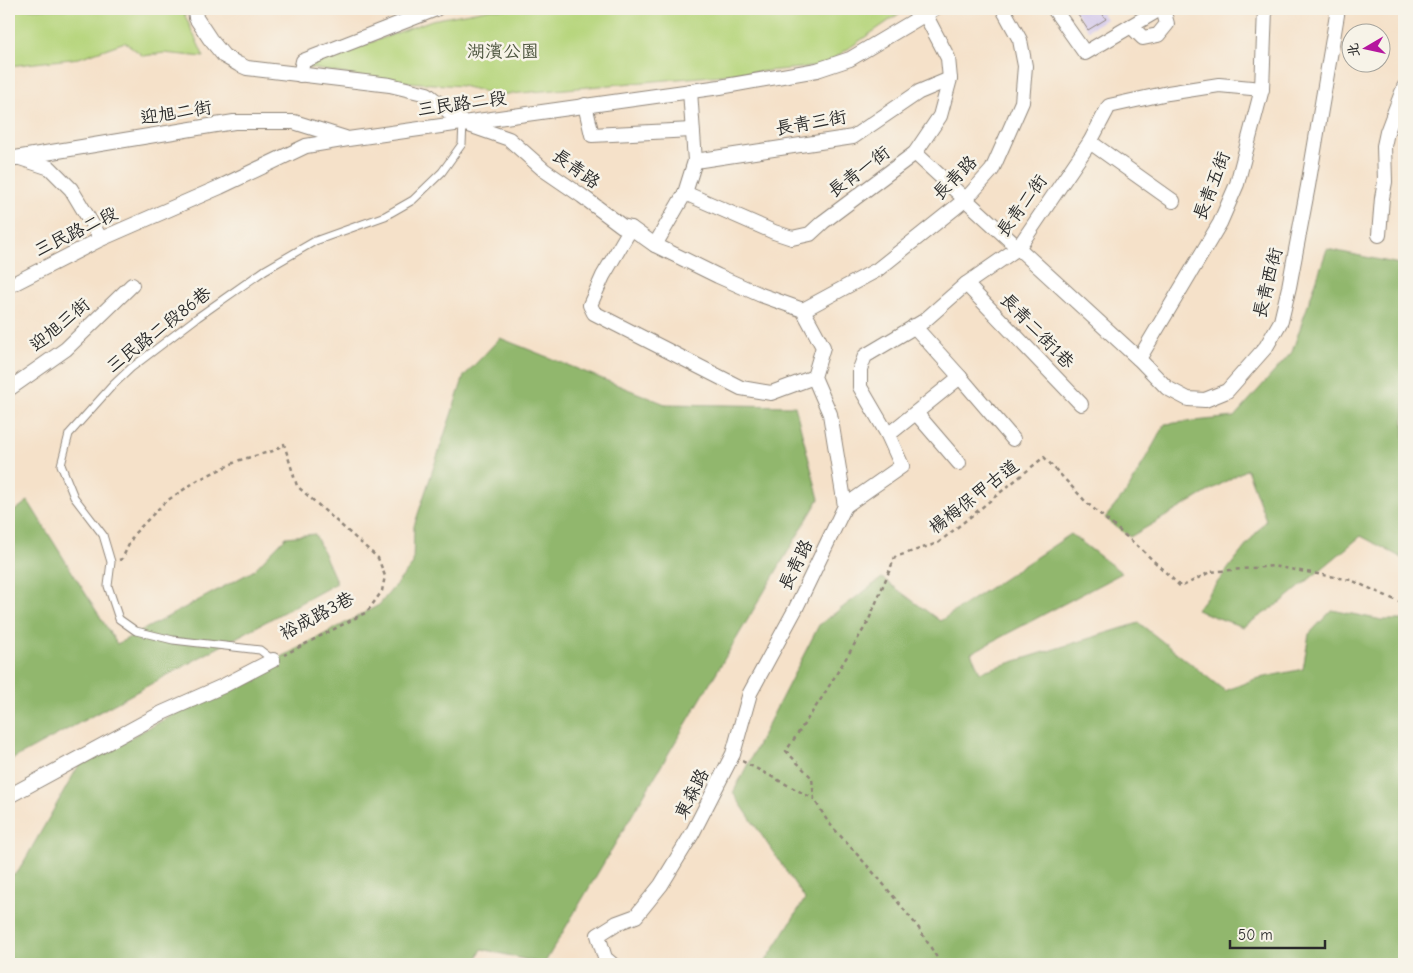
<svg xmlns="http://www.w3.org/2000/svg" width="1413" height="973" viewBox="0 0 1413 973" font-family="'Comic Neue','LXGW WenKai TC',sans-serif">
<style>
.green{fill:#b7d67e;stroke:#718054}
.forest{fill:#91b76d;stroke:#5e714c}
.building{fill:#c4b7ee}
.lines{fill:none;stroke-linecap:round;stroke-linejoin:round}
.lane-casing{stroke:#90867a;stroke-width:9}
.street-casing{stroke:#90867a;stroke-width:16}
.path{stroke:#90867a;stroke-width:2.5;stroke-dasharray:4 4;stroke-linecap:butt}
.lane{stroke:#fff;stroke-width:7}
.street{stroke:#fff;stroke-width:14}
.labels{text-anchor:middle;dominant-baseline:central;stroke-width:5;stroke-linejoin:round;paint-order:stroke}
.park-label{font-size:18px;fill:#4e5640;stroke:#f7f3e8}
.street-label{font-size:18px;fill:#2b2b2b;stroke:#f7f3e8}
</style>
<rect width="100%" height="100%" fill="#f7f3e8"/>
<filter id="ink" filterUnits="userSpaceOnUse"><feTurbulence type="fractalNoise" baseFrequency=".02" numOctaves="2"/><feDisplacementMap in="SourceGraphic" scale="10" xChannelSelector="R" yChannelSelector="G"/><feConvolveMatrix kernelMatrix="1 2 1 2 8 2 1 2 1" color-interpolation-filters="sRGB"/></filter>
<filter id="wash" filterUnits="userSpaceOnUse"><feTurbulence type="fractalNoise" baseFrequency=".0096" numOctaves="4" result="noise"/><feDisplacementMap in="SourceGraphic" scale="20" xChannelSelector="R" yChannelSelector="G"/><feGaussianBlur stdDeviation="1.12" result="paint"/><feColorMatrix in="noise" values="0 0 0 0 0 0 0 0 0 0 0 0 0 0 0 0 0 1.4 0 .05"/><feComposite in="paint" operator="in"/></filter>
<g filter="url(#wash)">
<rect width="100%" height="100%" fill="#f5e1c9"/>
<g class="green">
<polygon points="9,9 182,9 204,57 164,53 143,56 125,42 79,58 9,66"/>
<polygon points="491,9 906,9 823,66 498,95 462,86 380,80 305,67 432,20"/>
</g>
<g class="forest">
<polygon points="1327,249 1404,265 1404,559 1361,536 1283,601 1243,627 1196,610 1266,520 1247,469 1130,537 1105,518 1128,490 1165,424 1234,417 1292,352"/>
<polygon points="500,338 665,404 795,406 819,499 544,964 482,949 474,964 9,964 9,876 18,872 79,765 379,605 413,564 414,526 464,376"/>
<polygon points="28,501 117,644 253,571 286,537 315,534 337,583 9,761 9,515"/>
<polygon points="1071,534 1122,573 971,653 980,672 1139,623 1225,691 1255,679 1303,669 1309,634 1332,610 1382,620 1404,620 1404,964 764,964 805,899 733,793 819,625 882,578 940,621"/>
</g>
<g id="blocks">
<polygon class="building" points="1074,9 1099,9 1106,19 1088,30"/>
</g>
</g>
<g filter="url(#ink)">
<use href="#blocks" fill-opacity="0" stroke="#90867a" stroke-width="1"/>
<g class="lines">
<g class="lane-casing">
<polyline id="lane" points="273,660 260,650 173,640 136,631 119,619 108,586 111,562 103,535 74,497 61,465 69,434 112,386 131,368 198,317 265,270 315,241 385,216 413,200 442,172 462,144 463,123"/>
</g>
<g class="street-casing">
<g id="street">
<polyline points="195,9 196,18 210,39 224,56 238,64 247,68 390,85 427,94 463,123 509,139 544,170 582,196 622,226 631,228 655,245 718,276 761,295 803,310 823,347 814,377 830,414 845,506 795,610 750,693 733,754 692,834 661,885 636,916 617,923 598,935 605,958 612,964"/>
<polyline points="1054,9 1085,53 1160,9"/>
<polyline points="1131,26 1143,38 1158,35 1167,24 1163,9"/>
<polyline points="300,75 303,61 436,9"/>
<polyline points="585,105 592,135 692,130"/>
<polyline points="1090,142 1109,106 1168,93 1219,85 1262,89"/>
<polyline points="915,153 1139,359 1167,388 1188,399 1205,400 1227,391 1266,347 1281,321 1289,287 1308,186 1338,9"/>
<polyline points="20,158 50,168 71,189 101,239"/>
<polyline points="9,159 234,122 294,122 345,138"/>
<polyline points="695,161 853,137 919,92 950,79"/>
<polyline points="685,193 774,232 792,238 810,234 823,222 915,153 940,116 950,79 948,58 925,14"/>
<polyline points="631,228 603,276 590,305 594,313 741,388 771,393 814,377"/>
<polyline points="1379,235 1382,198 1385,182 1384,146 1387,132 1404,87"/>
<polyline points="655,245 685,193 695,161 690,91"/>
<polyline points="966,284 1081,404"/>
<polyline points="9,286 101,239 220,187 306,146 348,139 720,87 817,70 850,59 934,9"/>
<polyline points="803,310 877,270 966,199 992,170 1022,102 1025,66 1020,40 1003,9"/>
<polyline points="1139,359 1220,223 1237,184 1262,89 1265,9"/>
<polyline points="960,377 1013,439"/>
<polyline points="9,389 66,349 132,285"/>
<polyline points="916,413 959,463"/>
<polyline points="888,435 960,377 914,326"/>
<polyline points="845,506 902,466 888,435 860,387 860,369 865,356 924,321 966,284 1018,248 1090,142 1173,201"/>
<polyline points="9,796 162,713 223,686 273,660"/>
</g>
</g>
<g class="path">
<polyline points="119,560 122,559 134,534 165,502 198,480 240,460 273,451 284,444 297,486 378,558 385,576 382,591 367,612 284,655"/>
<polyline points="742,761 814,799"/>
<polyline points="941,964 918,927 880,880 828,822 814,799 812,778 786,751 823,696 868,622 895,557 938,543 1044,457 1087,503 1141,549 1181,587 1210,572 1273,566 1351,580 1404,604"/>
</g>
<use href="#lane" class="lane"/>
<use href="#street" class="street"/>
</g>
</g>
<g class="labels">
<g class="park-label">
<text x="503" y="51">湖濱公園</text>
</g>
<g class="street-label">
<text transform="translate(462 104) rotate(-8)">三民路二段</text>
<text transform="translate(176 113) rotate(-9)">迎旭二街</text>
<text transform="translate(811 123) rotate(-10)">長青三街</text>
<text transform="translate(576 169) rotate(36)">長青路</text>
<text transform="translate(859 172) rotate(-37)">長青一街</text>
<text transform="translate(955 178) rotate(-45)">長青路</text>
<text transform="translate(1212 186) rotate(-69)">長青五街</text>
<text transform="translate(1022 206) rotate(-54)">長青二街</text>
<text transform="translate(76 232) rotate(-26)">三民路二段</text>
<text transform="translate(1268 283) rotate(-76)">長青西街</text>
<text transform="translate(60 325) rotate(-40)">迎旭三街</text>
<text transform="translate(159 330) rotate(-38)">三民路二段86巷</text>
<text transform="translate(1037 331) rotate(46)">長青二街1巷</text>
<text transform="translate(974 497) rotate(-38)">楊梅保甲古道</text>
<text transform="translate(796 565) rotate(-64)">長青路</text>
<text transform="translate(317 616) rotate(-28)">裕成路3巷</text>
<text transform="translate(692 794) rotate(-63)">東森路</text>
</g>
</g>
<rect width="1413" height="973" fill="none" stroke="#f7f3e8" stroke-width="30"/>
<g transform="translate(1366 48) rotate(261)"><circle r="24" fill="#f7f3e8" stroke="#a5a39c"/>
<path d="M0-4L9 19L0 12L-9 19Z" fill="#b5179e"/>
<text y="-8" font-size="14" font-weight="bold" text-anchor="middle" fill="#2b2b2b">北</text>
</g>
<path d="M1230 940v8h95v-8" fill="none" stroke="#2b2b2b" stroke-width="2.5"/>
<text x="1238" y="940" font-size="15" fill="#2b2b2b" stroke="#f7f3e8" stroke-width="4" paint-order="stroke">50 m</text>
</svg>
